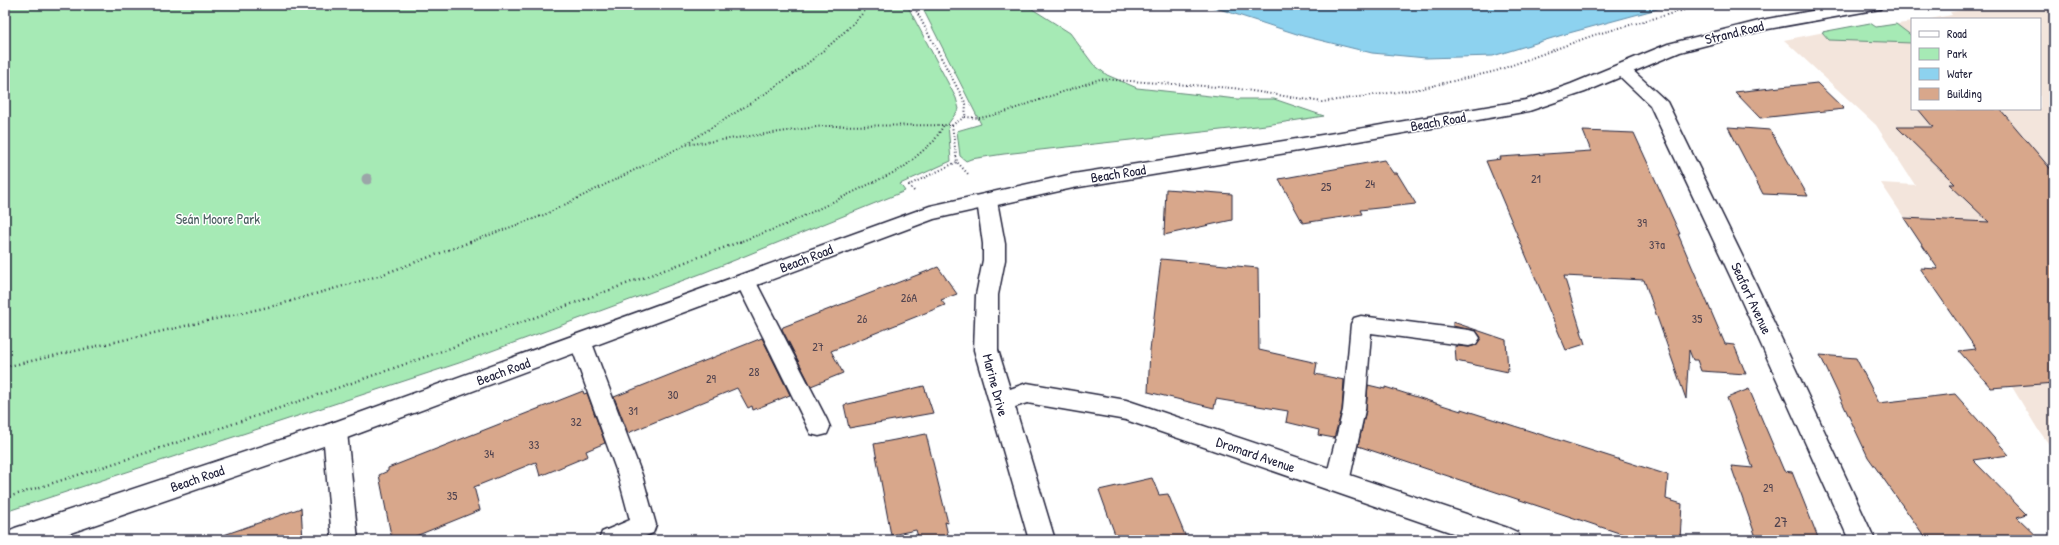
<svg xmlns="http://www.w3.org/2000/svg" width="2059" height="545" viewBox="0 0 2059 545" font-family="'Patrick Hand',sans-serif">
<style>
.built{fill:#f3e5dc}
.green{fill:#a6eab5;stroke:#648678}
.water{fill:#8dd2ef;stroke:#628ca7}
.building{fill:#d8a78b;stroke:#22223b}
.lines{fill:none;stroke-linecap:round;stroke-linejoin:round}
.service-casing{stroke:#22223b;stroke-width:3}
.minor-casing{stroke:#22223b;stroke-width:3}
.secondary-casing{stroke:#22223b;stroke-width:3}
.path-far1{stroke:#22223b;stroke-width:2;stroke-dasharray:1 2.5;stroke-linecap:butt}
.path{stroke:#22223b;stroke-width:2.5;stroke-dasharray:1 3.5;stroke-linecap:butt}
.service{fill:#fff;fill-rule:evenodd}
.minor{fill:#fff;fill-rule:evenodd}
.secondary{fill:#fff;fill-rule:evenodd}
.tree{fill:#9ba6a8}
.labels{text-anchor:middle;dominant-baseline:central;stroke-width:3;stroke-linejoin:round;paint-order:stroke}
.number-label{font-size:12px;fill:#50434f}
.street-label{font-size:14px;fill:#22223b;stroke:#fff}
.park-label{font-size:14px;fill:#4a5e60;stroke:#fff}
.near-number-label{font-size:14px;fill:#50434f}
</style>
<rect width="100%" height="100%" fill="#fff"/>
<filter id="ink" filterUnits="userSpaceOnUse"><feTurbulence type="fractalNoise" baseFrequency=".025" numOctaves="2"/><feDisplacementMap in="SourceGraphic" scale="8" xChannelSelector="R" yChannelSelector="G"/><feConvolveMatrix kernelMatrix="1 2 1 2 8 2 1 2 1" color-interpolation-filters="sRGB"/></filter>
<g filter="url(#ink)">
<polygon class="built" points="2000,5 2054,5 2054,451 2037,428 1963,306 1881,183 1915,185 1876,125 1784,40 1870,23 1876,27 1912,22 1912,109 2040,109 2040,19 1929,19 1952,15 1950,12"/>
<g class="green">
<polygon points="5,5 907,5 956,98 959,109 948,124 951,161 900,184 905,191 703,273 459,363 5,512"/>
<polygon points="921,5 1026,5 1070,33 1093,64 1107,75 1137,88 1237,99 1274,99 1324,116 1266,125 1004,154 971,159 966,161 960,156 957,131 981,124"/>
<polygon points="1870,23 1876,27 1896,24 1912,36 1912,43 1829,40 1822,32"/>
</g>
<polygon class="water" points="1207,5 1672,5 1569,33 1493,56 1426,58 1372,53 1303,36"/>
<g class="building">
<polygon points="1817,83 1844,109 1760,118 1735,92"/>
<polygon points="1918,109 2000,109 2054,173 2054,383 1991,388 1959,351 1976,349 1920,268 1938,269 1904,218 1989,222 1949,184 1955,184 1897,127 1933,127"/>
<polygon points="1728,127 1770,130 1808,196 1763,194"/>
<polygon points="1583,131 1634,133 1680,234 1678,234 1725,344 1734,345 1746,374 1701,371 1697,360 1693,360 1689,350 1686,399 1644,280 1564,276 1585,344 1566,350 1486,161 1501,159 1500,157 1591,151"/>
<polygon points="1384,160 1393,173 1397,173 1416,204 1360,210 1362,214 1303,223 1279,179"/>
<polygon points="1166,189 1232,194 1232,220 1164,235"/>
<polygon points="1161,259 1258,268 1259,350 1317,363 1315,374 1344,380 1342,410 1334,438 1318,435 1319,430 1286,422 1288,411 1216,399 1214,408 1148,392 1150,350"/>
<polygon points="938,267 957,294 941,300 945,305 831,351 843,373 811,386 782,329 783,327"/>
<polygon points="1453,322 1506,340 1508,372 1456,361 1455,346 1469,347 1476,345 1481,337 1476,331 1453,326"/>
<polygon points="762,338 790,395 753,410 752,406 748,408 737,388 628,433 614,397"/>
<polygon points="1820,355 1856,358 1879,403 1955,394 2009,455 1973,460 2026,514 2017,517 2041,540 1927,540 1868,457"/>
<polygon points="1368,385 1385,389 1385,387 1461,411 1461,409 1668,475 1666,499 1682,504 1680,540 1640,540 1358,446 1366,410"/>
<polygon points="924,386 933,413 849,428 844,405"/>
<polygon points="1749,389 1784,471 1792,472 1819,540 1757,540 1731,466 1753,468 1727,398"/>
<polygon points="583,391 584,394 587,393 605,443 586,451 588,456 540,476 536,462 474,487 480,510 406,540 392,540 379,475 388,471 388,468"/>
<polygon points="926,434 948,523 945,522 949,540 919,540 916,530 891,535 874,444"/>
<polygon points="1152,478 1159,495 1168,494 1187,540 1117,540 1099,490"/>
<polygon points="301,508 303,540 222,540 221,536"/>
</g>
<g class="lines">
<g class="service-casing">
<g id="service">
<polygon points="746,275 753,277 756,282 827,420 830,427 827,434 819,436 811,434 736,282 739,277"/>
<polygon points="1361,316 1469,330 1476,332 1480,338 1476,344 1469,346 1371,333 1365,410 1349,482 1345,489 1337,492 1329,489 1325,482 1343,410 1351,324 1354,318"/>
<polygon points="581,335 588,337 592,343 642,475 656,525 653,533 636,540 599,540 602,532 630,520 618,475 570,343 574,337"/>
</g>
</g>
<g class="minor-casing">
<g id="minor">
<polygon points="1622,64 1628,66 1667,102 1755,282 1875,540 1849,540 1733,282 1650,105 1613,70 1616,66"/>
<polygon points="987,194 994,196 997,201 1005,244 1005,260 998,295 998,350 1010,389 1027,383 1126,400 1508,528 1517,532 1521,540 1473,540 1126,420 1027,403 1015,407 1055,540 1029,540 974,350 976,295 983,260 983,244 977,201 980,196"/>
<polygon points="335,422 344,425 347,432 358,540 332,540 323,432 326,425"/>
</g>
</g>
<g class="secondary-casing">
<polygon id="secondary" points="1845,5 1883,5 1880,9 1874,10 1768,29 1680,52 1585,92 1529,111 1341,144 1073,188 934,219 344,439 50,540 5,540 6,532 15,528 329,424 930,206 1073,174 1341,132 1526,100 1571,84 1668,44 1767,19"/>
</g>
<g class="path-far1">
<polyline points="965,117 980,118 1002,113 1100,79 1233,88 1322,102 1419,89 1496,71 1594,35 1702,5"/>
<polyline points="952,125 957,162 968,174"/>
<path d="M687,143C752,102 819,64 870,5"/>
<polyline points="914,191 909,185 957,162"/>
<polyline points="470,242 544,215 685,145 824,126 952,125 965,117 966,104 913,5"/>
<polyline points="739,242 785,225 903,168 934,141 944,125"/>
</g>
<g class="path">
<polyline points="5,367 277,305 378,276 473,241"/>
<path d="M5,498C253,421 498,332 742,241"/>
</g>
<use href="#service" class="service"/>
<use href="#minor" class="minor"/>
<use href="#secondary" class="secondary"/>
</g>
<circle class="tree" cx="367" cy="179" r="5.5"/>
</g>
<g class="labels">
<g class="number-label">
<text x="1536" y="178">21</text>
<text x="1370" y="183">24</text>
<text x="1326" y="186">25</text>
<text x="1642" y="222">39</text>
<text x="1657" y="244">37a</text>
<text x="909" y="297">26A</text>
<text x="862" y="318">26</text>
<text x="1697" y="318">35</text>
<text x="818" y="346">27</text>
<text x="754" y="371">28</text>
<text x="711" y="378">29</text>
<text x="673" y="394">30</text>
<text x="633" y="410">31</text>
<text x="576" y="421">32</text>
<text x="534" y="444">33</text>
<text x="489" y="453">34</text>
<text x="1768" y="487">29</text>
<text x="452" y="495">35</text>
</g>
<g class="street-label">
<text transform="translate(1734 32) rotate(-14)">Strand Road</text>
<text transform="translate(1438 121) rotate(-10)">Beach Road</text>
<text transform="translate(1118 173) rotate(-9)">Beach Road</text>
<text transform="translate(806 258) rotate(-21)">Beach Road</text>
<text transform="translate(1752 298) rotate(65)">Seafort Avenue</text>
<text transform="translate(503 371) rotate(-20)">Beach Road</text>
<text transform="translate(996 385) rotate(75)">Marine Drive</text>
<text transform="translate(1256 454) rotate(19)">Dromard Avenue</text>
<text transform="translate(197 478) rotate(-19)">Beach Road</text>
</g>
<g class="park-label">
<text x="218" y="218">Seán Moore Park</text>
</g>
<g class="near-number-label">
<text x="1781" y="521">27</text>
</g>
</g>
<rect width="2059" height="545" fill="none" stroke="#fff" stroke-width="20"/>
<rect x="10" y="10" width="2039" height="525" fill="none" stroke="#22223b" stroke-width="1.5" filter="url(#ink)"/>
<rect x="1911" y="18" width="130" height="92" fill="#ffffff" stroke="#a7a7b1"/>
<rect x="1919" y="31" width="20" height="6" fill="#ffffff" stroke="#a7a7b1"/>
<text x="1947" y="38" font-size="12" fill="#22223b">Road</text>
<rect x="1919" y="48" width="20" height="12" fill="#a6eab5" stroke="#a7a7b1"/>
<text x="1947" y="58" font-size="12" fill="#22223b">Park</text>
<rect x="1919" y="68" width="20" height="12" fill="#8dd2ef" stroke="#a7a7b1"/>
<text x="1947" y="78" font-size="12" fill="#22223b">Water</text>
<rect x="1919" y="88" width="20" height="12" fill="#d8a78b" stroke="#a7a7b1"/>
<text x="1947" y="98" font-size="12" fill="#22223b">Building</text>
</svg>
